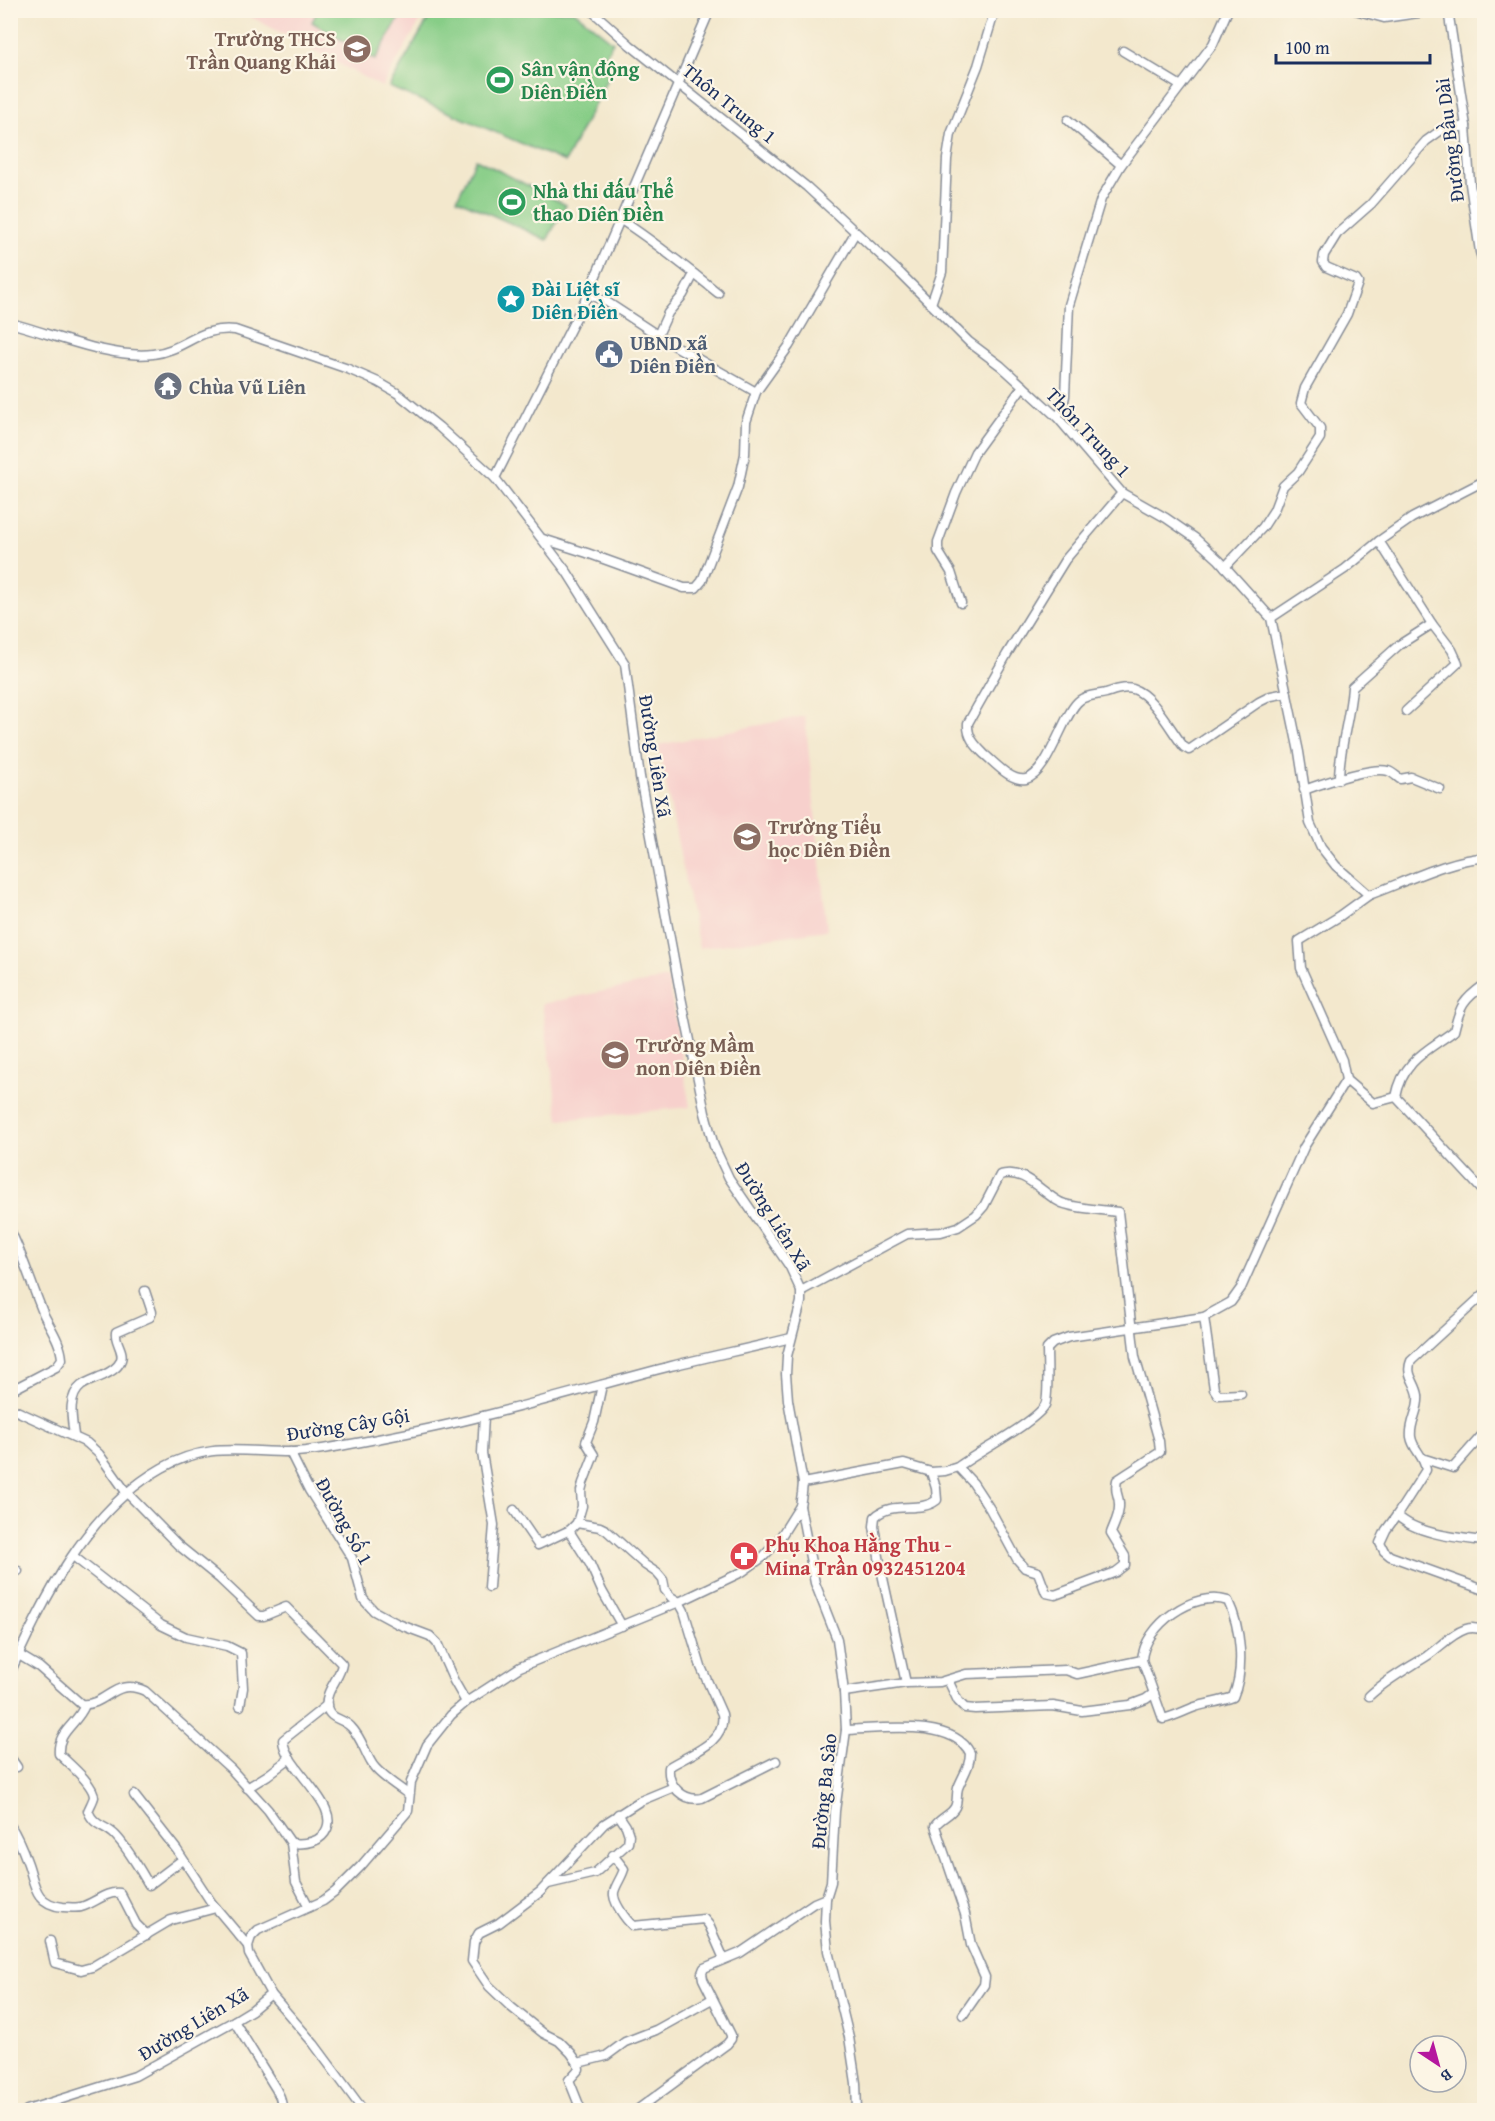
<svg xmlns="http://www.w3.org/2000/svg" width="1495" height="2121" viewBox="0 0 1495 2121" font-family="'Gentium Book Plus',serif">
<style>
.built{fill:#f7d0cc}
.green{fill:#87cd87;stroke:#517e72;stroke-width:1.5}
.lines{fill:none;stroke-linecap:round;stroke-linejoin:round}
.street-casing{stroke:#878c96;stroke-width:11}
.street{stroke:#fff;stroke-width:8}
.labels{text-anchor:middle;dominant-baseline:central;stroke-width:4.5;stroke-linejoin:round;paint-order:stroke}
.education-label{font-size:20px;font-weight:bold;fill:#785e54;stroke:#fcf5e5;text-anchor:start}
.leisure-label{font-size:20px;font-weight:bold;fill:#27864d;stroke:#fcf5e5;text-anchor:start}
.street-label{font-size:20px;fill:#1b2f5e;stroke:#fcf5e5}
.culture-label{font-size:20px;font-weight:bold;fill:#0d838f;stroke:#fcf5e5;text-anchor:start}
.service-label{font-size:20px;font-weight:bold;fill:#4e5e75;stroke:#fcf5e5;text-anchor:start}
.worship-label{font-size:20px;font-weight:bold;fill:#5b616d;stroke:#fcf5e5;text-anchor:start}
.health-label{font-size:20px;font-weight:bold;fill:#be3a42;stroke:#fcf5e5;text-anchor:start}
</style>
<rect width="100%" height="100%" fill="#fcf5e5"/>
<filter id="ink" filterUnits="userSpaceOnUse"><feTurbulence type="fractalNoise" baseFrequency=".0167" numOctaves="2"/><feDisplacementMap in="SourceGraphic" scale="12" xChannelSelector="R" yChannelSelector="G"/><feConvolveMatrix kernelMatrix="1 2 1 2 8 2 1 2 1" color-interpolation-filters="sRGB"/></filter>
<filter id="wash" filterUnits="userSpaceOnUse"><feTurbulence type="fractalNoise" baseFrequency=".008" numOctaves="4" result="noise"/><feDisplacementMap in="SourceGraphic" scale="24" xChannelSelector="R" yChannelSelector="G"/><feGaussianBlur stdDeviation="1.35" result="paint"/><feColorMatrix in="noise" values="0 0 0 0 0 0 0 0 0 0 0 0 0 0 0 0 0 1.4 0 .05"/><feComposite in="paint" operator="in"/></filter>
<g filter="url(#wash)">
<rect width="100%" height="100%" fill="#f3e8cd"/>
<g class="built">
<polygon points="240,11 426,11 382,87"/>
<polygon points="805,716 827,930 699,948 658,745"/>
<polygon points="668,978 690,1107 559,1120 542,1004"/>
</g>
<g class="green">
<polygon points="318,10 403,10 403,11 375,60 312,22"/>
<polygon points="433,11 574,11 613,42 600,65 610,73 565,162 389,87"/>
<polygon points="476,159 566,205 547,240 457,199"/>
</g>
</g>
<g filter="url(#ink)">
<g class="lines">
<g class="street-casing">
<g id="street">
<path d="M591,10L630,45L807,187L901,274L969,342L1001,366L1057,417L1122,493L1166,518L1195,538L1219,560L1271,618L1299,752L1310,823L1321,847L1336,866L1369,895C1400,884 1453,858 1484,858"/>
<polyline points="1355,10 1384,18 1438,10"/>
<polyline points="1448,10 1466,126 1470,184 1480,252 1484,265"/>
<polyline points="1123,51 1181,86"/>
<polyline points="1068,120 1121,165"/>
<path d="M621,220C655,242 686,267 718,293"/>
<polyline points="588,294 607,302 668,342 756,392"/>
<polyline points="931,304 942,272 947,159 951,134 978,66 995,10"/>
<path d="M10,323C53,334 110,359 153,354C186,350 198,326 235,330L348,369L378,382L397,393L439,427L495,478"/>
<polyline points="658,335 668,313 683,295 694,274"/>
<polyline points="1057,417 1062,410 1065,396 1069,305 1101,199 1121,165 1213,44 1228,10"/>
<path d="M1122,493L1065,560L1007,654L968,723C967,737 975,745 984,754C995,763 1011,782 1026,779C1049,774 1063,712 1080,700C1086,695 1098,695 1106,693C1115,690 1124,687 1133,689C1152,694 1172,732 1184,747L1189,750L1259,702L1271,696L1287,693"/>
<polyline points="543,539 587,553 684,588 696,588 702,581 738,487 745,454 746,422 756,392 789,346 855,233"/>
<polyline points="1379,541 1432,624 1452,650 1458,663 1406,711"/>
<polyline points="1225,567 1263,527 1274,510 1283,486 1298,472 1320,438 1320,428 1301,403 1305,388 1347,314 1358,283 1356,280 1326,267 1323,262 1324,255 1337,234 1371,204 1426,141 1440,131 1466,126"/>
<polyline points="961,603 951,572 938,551 938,542 956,493 975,452 1023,386"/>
<polyline points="1271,618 1345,569 1379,541 1412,518 1484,481"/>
<path d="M1339,779C1339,748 1350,718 1352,687L1399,645L1432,624"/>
<path d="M1304,790C1321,784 1371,766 1388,771C1392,772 1396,776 1400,779L1411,777L1440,789"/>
<polyline points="1346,1080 1373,1103 1396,1097 1484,1192"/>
<path d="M1396,1097C1403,1060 1427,1051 1454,1031C1460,1006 1463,1000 1484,985"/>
<path d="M10,1230C24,1258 32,1287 44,1315C51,1329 61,1343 62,1359L56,1367L10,1391"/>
<path d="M801,1291L907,1234L941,1232L958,1227L976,1215L984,1206L1000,1175C1023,1168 1039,1190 1058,1201C1068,1208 1105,1210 1118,1212L1135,1357L1159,1441L1160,1452L1117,1480C1114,1494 1119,1494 1119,1504C1120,1515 1114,1524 1111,1533L1125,1556V1565L1116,1572L1055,1595L1046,1593L1038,1572L1025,1568L1017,1559L990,1509L973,1483L958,1467"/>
<path d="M1484,1294L1411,1361C1405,1375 1416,1382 1418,1395C1420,1410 1409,1422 1411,1437C1413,1450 1424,1455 1426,1470L1397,1515C1415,1534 1459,1538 1484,1541"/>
<polyline points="1204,1317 1214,1389 1218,1395 1241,1394"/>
<path d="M10,1408L87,1443L99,1454L126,1492L178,1545L220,1579L259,1616H264L286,1607L342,1664C340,1679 324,1691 327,1707C330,1720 343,1718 351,1727C361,1737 364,1750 371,1762C377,1774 399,1787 409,1795"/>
<polyline points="484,1416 482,1453 494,1525 489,1587"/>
<path d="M74,1435C72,1420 67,1397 81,1386C86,1382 95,1379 102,1376C108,1373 117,1369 120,1362C126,1352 114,1342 116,1332L150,1317L152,1312L145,1291"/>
<polyline points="290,1452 309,1490 352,1558 363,1599 374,1611 398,1624 430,1636 437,1643 454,1681 466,1702"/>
<polyline points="1425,1459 1453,1468 1484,1433"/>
<path d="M803,1483L904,1464L931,1472L945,1471L958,1467C976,1453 1036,1422 1045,1405C1049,1398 1047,1360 1047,1349L1053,1343L1069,1337L1204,1317L1231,1302L1241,1288L1304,1147L1346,1080L1342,1060L1301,968L1299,941L1340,916L1369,895"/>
<polyline points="800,1506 815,1583 837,1639 844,1692 846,1730 835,1811 831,1882 826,1898 825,1921 828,1951 849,2037 856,2083 857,2110"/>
<polyline points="514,1510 538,1545 570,1530"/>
<polyline points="1397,1515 1386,1530 1380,1543 1384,1551 1390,1556 1484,1590"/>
<polyline points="577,1523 582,1506 581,1491 583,1483 594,1455 586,1442 594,1422 602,1385"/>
<polyline points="73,1556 161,1625 186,1637 227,1646 241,1653 243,1688 240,1706"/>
<polyline points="10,1573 18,1571"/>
<path d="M622,1626L602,1591L590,1564L571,1534L570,1530L577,1523L600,1527L606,1530L645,1565L657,1573L663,1580L665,1590L671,1597L679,1602L684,1611L701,1667L722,1714C727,1743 689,1754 669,1767C667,1786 684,1802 702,1798L776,1761"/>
<path d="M19,1655L39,1667L81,1704C107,1707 114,1676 145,1691L231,1769L268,1810L291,1843L296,1882L309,1907"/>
<path d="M10,1673C45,1597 86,1511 162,1468C208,1442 241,1452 290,1452C307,1452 323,1449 340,1446C389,1437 438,1428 487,1415C548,1400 610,1382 671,1366C711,1356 751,1348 791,1338"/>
<polyline points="948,1680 958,1701 965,1708 975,1709 1053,1706 1082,1711 1130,1705 1146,1699 1154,1693"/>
<path d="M906,1683L881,1569L874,1526L875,1517C892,1500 919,1514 937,1500L936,1488L931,1472"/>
<path d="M844,1692L906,1683L940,1682L966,1674L1066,1670L1077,1674L1142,1660C1144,1626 1194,1589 1228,1601C1241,1628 1245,1669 1233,1697C1220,1702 1208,1703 1195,1707C1184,1711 1175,1716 1163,1719L1142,1660"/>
<path d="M1369,1696C1387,1679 1407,1669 1427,1656C1440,1647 1451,1634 1466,1629C1473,1627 1478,1628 1484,1631"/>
<path d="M85,1705C77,1725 57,1731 59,1754C68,1763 94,1784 94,1797C93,1801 90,1806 88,1811C95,1828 105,1824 116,1836C129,1850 139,1868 149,1885L182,1860"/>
<path d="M846,1730C880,1729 953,1718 970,1753C970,1767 963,1775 958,1788C956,1794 958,1801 955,1807C951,1815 940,1818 935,1826L965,1914L971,1945L985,1977L984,1985L963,2015"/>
<polyline points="10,1757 17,1767"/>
<polyline points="247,1788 268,1775 290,1758"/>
<polyline points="134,1795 177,1850 211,1902 248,1946"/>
<path d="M10,1825C18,1837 23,1850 28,1864C35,1884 34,1904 63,1907C68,1907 76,1908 81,1907C95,1903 106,1891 120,1893L136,1924L147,1935"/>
<path d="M291,1843C301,1844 314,1844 322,1836C349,1809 284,1769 283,1740L327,1705"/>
<path d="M613,1855L624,1869C622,1877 616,1884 614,1892C612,1901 626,1920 633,1926L704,1919L709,1925L724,1959"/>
<polyline points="548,1884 595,1873 628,1843 629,1835 626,1826 618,1814"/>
<polyline points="50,1941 55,1963 81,1970 92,1967 171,1920 216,1908"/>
<polyline points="271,1994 314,2044 363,2110"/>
<polyline points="234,2021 276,2089 280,2097 283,2110"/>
<polyline points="578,2063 606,2056 625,2042 656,2030 712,1999"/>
<polyline points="27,2110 135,2076 234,2021 252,2010 271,1994 249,1954 248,1946 251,1937 258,1930 323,1901 335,1892 361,1866 408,1811 411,1782 427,1745 451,1715 466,1702 520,1667 679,1602 742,1572 763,1557 778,1541 800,1506 802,1493 803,1483 788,1400 786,1374 787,1356 801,1302 801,1291 790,1267 729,1178 714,1146 705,1113 681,997 640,777 625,664 567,572 495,478 588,294 710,10"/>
<polyline points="581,2110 569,2080 579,2069 578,2063 571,2053 559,2041 543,2033 511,2007 489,1986 472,1961 474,1942 479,1933 499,1923 540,1892 604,1824 640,1801 674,1787"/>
<polyline points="637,2110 727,2044 731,2039 731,2035 703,1979 702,1973 704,1968 740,1953 814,1903 826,1898"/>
</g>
</g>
<use href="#street" class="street"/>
</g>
</g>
<defs>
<g id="school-disc" transform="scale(1.5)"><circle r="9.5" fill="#8d6e63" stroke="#fcf5e5"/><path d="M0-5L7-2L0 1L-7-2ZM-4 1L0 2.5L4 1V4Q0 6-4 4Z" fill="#fff"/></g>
<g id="stadium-disc" transform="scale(1.5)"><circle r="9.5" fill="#2e9e5b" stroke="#fcf5e5"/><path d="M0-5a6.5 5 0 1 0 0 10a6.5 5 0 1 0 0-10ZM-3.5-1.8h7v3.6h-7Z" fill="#fff"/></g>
<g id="sight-disc" transform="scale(1.5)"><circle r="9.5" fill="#0f9aa8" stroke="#fcf5e5"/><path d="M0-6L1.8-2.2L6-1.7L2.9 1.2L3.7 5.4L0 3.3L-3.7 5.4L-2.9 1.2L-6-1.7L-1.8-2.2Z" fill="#fff"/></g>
<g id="civic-disc" transform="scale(1.5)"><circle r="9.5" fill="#5c6f8a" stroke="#fcf5e5"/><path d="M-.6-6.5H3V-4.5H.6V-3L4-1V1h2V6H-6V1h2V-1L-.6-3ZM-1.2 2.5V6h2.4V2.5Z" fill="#fff"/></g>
<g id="temple-disc" transform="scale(1.5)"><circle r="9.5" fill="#6b7280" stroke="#fcf5e5"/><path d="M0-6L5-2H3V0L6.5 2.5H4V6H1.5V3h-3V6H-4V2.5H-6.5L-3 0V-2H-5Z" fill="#fff"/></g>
<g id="pharmacy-disc" transform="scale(1.5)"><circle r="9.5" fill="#e0444e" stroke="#fcf5e5"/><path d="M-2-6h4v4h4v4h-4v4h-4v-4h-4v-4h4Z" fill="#fff"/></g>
</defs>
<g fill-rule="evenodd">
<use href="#school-disc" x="357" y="49"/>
<use href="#stadium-disc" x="500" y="80"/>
<use href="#stadium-disc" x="512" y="202"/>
<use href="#sight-disc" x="511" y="299"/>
<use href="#civic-disc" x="609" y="354"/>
<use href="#temple-disc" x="168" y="386"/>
<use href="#school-disc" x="747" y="837"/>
<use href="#school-disc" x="615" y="1055"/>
<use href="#pharmacy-disc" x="744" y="1556"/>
</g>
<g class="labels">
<g class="education-label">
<text x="336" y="38" text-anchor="end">Trường THCS<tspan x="336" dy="23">Trần Quang Khải</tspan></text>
<text x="768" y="826">Trường Tiểu<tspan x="768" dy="23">học Diên Điền</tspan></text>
<text x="636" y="1044">Trường Mầm<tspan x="636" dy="23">non Diên Điền</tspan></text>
</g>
<g class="leisure-label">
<text x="521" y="68">Sân vận động<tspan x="521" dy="23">Diên Điền</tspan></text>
<text x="533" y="190">Nhà thi đấu Thể<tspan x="533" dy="23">thao Diên Điền</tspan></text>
</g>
<g class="street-label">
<text transform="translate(730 103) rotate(39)">Thôn Trung 1</text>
<text transform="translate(1449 140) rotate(-97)">Đường Bầu Dài</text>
<text transform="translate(1089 432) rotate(47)">Thôn Trung 1</text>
<text transform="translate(656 756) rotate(81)">Đường Liên Xã</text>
<text transform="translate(774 1216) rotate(58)">Đường Liên Xã</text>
<text transform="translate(348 1424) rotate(-9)">Đường Cây Gội</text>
<text transform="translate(345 1521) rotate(61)">Đường Số 1</text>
<text transform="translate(823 1791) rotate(-84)">Đường Ba Sào</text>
<text transform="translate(193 2023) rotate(-31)">Đường Liên Xã</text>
</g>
<g class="culture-label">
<text x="532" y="288">Đài Liệt sĩ<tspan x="532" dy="23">Diên Điền</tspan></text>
</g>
<g class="service-label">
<text x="630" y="342">UBND xã<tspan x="630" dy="23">Diên Điền</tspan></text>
</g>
<g class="worship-label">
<text x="189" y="386">Chùa Vũ Liên</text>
</g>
<g class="health-label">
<text x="765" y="1544">Phụ Khoa Hằng Thu -<tspan x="765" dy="23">Mina Trần 0932451204</tspan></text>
</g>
</g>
<rect width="1495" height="2121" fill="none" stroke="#fcf5e5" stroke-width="36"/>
<g transform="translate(1438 2064) rotate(144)"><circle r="28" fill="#fcf5e5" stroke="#a2a6af" stroke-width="1.5"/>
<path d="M0-4.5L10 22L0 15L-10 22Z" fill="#b5179e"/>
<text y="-9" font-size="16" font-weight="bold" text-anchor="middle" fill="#1b2f5e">B</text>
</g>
<path d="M1276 54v9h154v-9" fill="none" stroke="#1b2f5e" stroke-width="3"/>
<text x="1285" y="54" font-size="18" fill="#1b2f5e" stroke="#fcf5e5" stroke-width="4.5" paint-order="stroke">100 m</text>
</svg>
